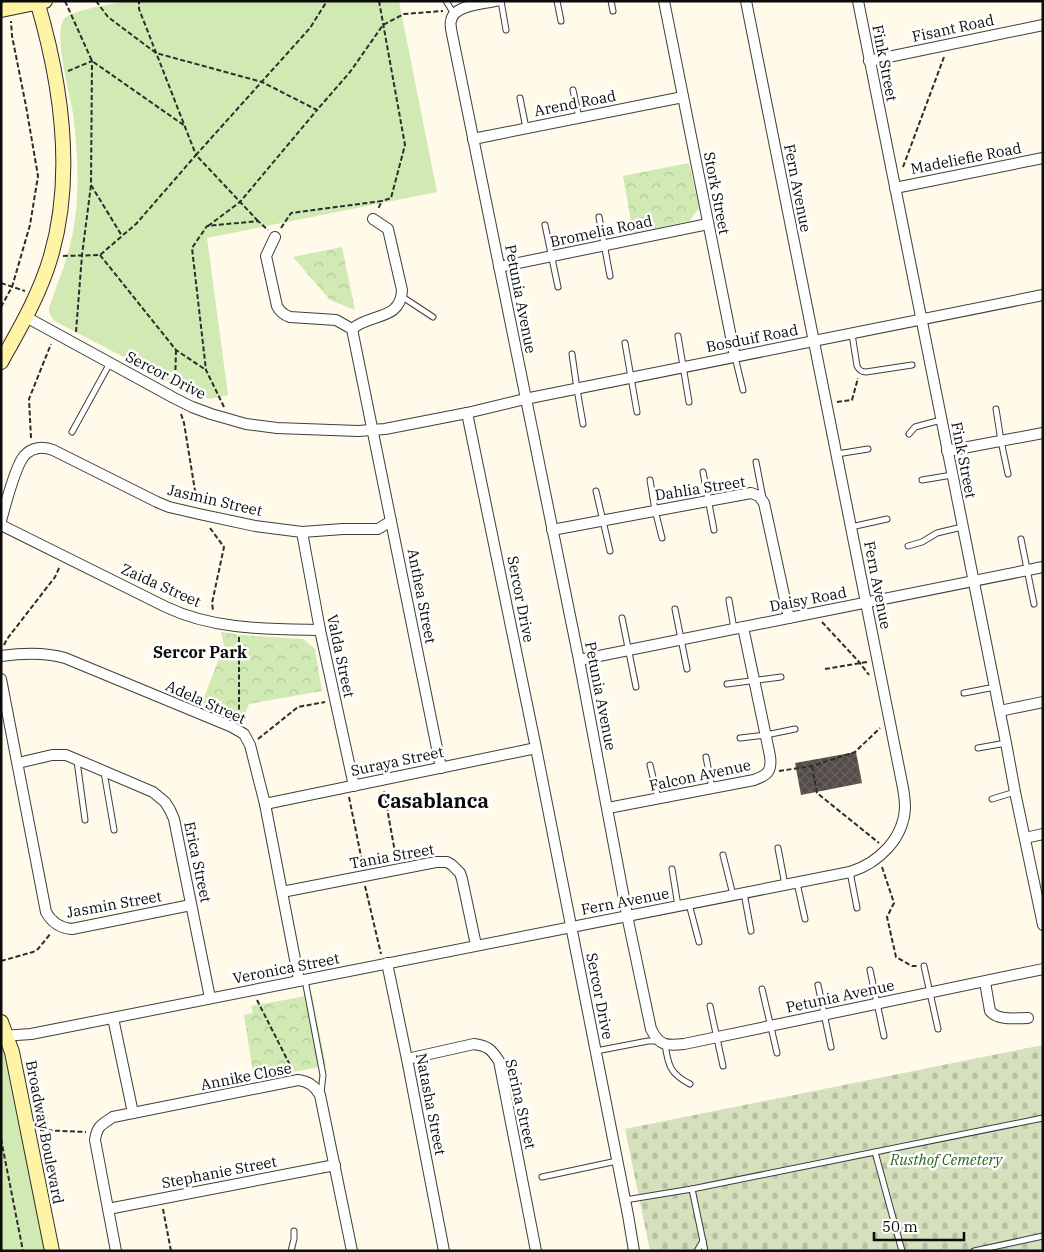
<svg xmlns="http://www.w3.org/2000/svg" width="1044" height="1252" viewBox="0 0 1044 1252" font-family="'IBM Plex Serif',serif">
<style>
.grass{fill:#d1eab3}
.cemetery{fill:url(#cemetery-stones)}
.park{fill:url(#park-crowns)}
.building{fill:url(#building-cross-hatch)}
.lines{fill:none;stroke-linecap:round;stroke-linejoin:round}
.lane-casing{stroke:#3e3e3e;stroke-width:7}
.street-casing{stroke:#3e3e3e;stroke-width:12}
.secondary-casing{stroke:#2d2d2d;stroke-width:16}
.path{stroke:#2d2d2d;stroke-width:2;stroke-dasharray:5 2.5;stroke-linecap:butt}
.lane{stroke:#fff;stroke-width:5}
.street{stroke:#fff;stroke-width:10}
.secondary{stroke:#fff3a5;stroke-width:14}
.labels{text-anchor:middle;dominant-baseline:central;stroke-width:5;stroke-linejoin:round;paint-order:stroke}
.street-label{font-size:15px;fill:#0b0b0b;stroke:#fff}
.park-label{font-size:15px;font-style:italic;fill:#2c641b;stroke:#fff}
.neighbourhood-label{font-size:16px;font-weight:bold;fill:#0b0b0b;stroke:#fff}
.district-label{font-size:20px;font-weight:bold;fill:#0b0b0b;stroke:#fff}
</style>
<defs>
<pattern id="cemetery-stones" width="16" height="16" patternUnits="userSpaceOnUse" patternTransform="scale(1.25)"><rect width="16" height="16" fill="#d5e0bc"/><path d="M2 7V4a2 2 0 0 1 4 0v3zM10 15v-3a2 2 0 0 1 4 0v3z" fill="#b6bfa0"/></pattern>
<pattern id="park-crowns" width="20" height="18" patternUnits="userSpaceOnUse" patternTransform="scale(1.25)"><rect width="20" height="18" fill="#d1eab3"/><path d="M2 6a3 3 0 1 1 6 0M12 15a3 3 0 1 1 6 0" fill="none" stroke="#b2c799"/></pattern>
<pattern id="building-cross-hatch" width="8" height="8" patternUnits="userSpaceOnUse" patternTransform="scale(1.25)"><rect width="8" height="8" fill="#544c48"/><path d="M0 0l8 8M0 8l8-8" fill="none" stroke="#68615e"/></pattern>
</defs>
<rect width="100%" height="100%" fill="#fffaea"/>
<g class="grass">
<path d="M126,1H399L437,192L207,238L228,395L210,399L189,391L68,328C58,323 49,320 49,308C54,291 62,274 67,257C81,210 79,162 73,113C70,94 53,34 64,19C71,10 113,4 126,1Z"/>
<polygon points="6,1036 52,1251 1,1251 1,1037"/>
</g>
<polygon class="cemetery" points="1043,1045 1043,1251 650,1251 625,1129"/>
<g class="park">
<polygon points="689,163 699,208 689,221 633,233 623,176"/>
<polygon points="342,247 355,310 330,300 293,257"/>
<polygon points="221,632 240,635 303,639 315,649 322,691 249,704 243,719 202,703 224,645"/>
<polygon points="312,995 326,1066 254,1079 244,1015 253,1013 251,1006"/>
</g>
<polygon class="building" points="856,752 862,783 801,795 795,763"/>
<g class="lines">
<g class="lane-casing">
<g id="lane">
<polyline points="446,1 454,14"/>
<polyline points="501,1 506,30"/>
<polyline points="557,1 561,21"/>
<polyline points="611,1 613,11"/>
<polyline points="573,90 579,118"/>
<polyline points="520,98 526,128"/>
<polyline points="599,217 610,276"/>
<polyline points="545,225 558,287"/>
<polyline points="401,296 433,317"/>
<path d="M852,334L857,366C859,370 861,372 866,372L912,365"/>
<polyline points="678,336 689,402"/>
<polyline points="625,343 637,412"/>
<polyline points="572,354 577,389 583,424"/>
<polyline points="735,357 743,390"/>
<polyline points="996,409 1001,441 1008,474"/>
<polyline points="72,432 110,363"/>
<polyline points="909,434 915,427 941,420"/>
<polyline points="837,454 868,449"/>
<polyline points="756,462 763,498"/>
<polyline points="703,472 714,530"/>
<polyline points="650,480 655,510 662,538"/>
<polyline points="922,480 952,475"/>
<polyline points="596,491 610,551"/>
<polyline points="851,527 887,519"/>
<polyline points="1021,539 1034,604"/>
<polyline points="908,546 922,542 937,533 962,527"/>
<polyline points="729,600 734,629"/>
<polyline points="675,609 687,669"/>
<polyline points="622,618 636,687"/>
<polyline points="727,684 781,677"/>
<polyline points="964,693 995,687"/>
<polyline points="740,738 766,735 795,729"/>
<polyline points="978,748 1006,743"/>
<polyline points="706,757 712,788"/>
<polyline points="77,761 85,820"/>
<polyline points="650,765 658,798"/>
<polyline points="104,772 114,830"/>
<polyline points="992,799 1015,792"/>
<polyline points="778,848 785,885"/>
<polyline points="723,855 733,895"/>
<polyline points="672,869 678,906"/>
<polyline points="850,872 857,908"/>
<polyline points="797,883 805,919"/>
<polyline points="744,893 751,931"/>
<polyline points="689,904 699,942"/>
<polyline points="924,966 938,1029"/>
<polyline points="870,970 884,1036"/>
<polyline points="305,980 323,1075 321,1093"/>
<polyline points="818,985 831,1047"/>
<polyline points="762,989 777,1053"/>
<polyline points="710,1006 723,1066"/>
<path d="M665,1044C668,1065 670,1074 690,1084"/>
<polyline points="596,1051 648,1041 658,1041"/>
<polyline points="875,1152 902,1251"/>
<polyline points="542,1177 617,1161"/>
<polyline points="692,1189 1043,1118"/>
<polyline points="625,1200 692,1189 705,1251"/>
<polyline points="291,1251 294,1239 294,1231"/>
<polyline points="697,1251 703,1241"/>
<polyline points="974,1251 1043,1236"/>
</g>
</g>
<g class="street-casing">
<g id="street">
<path d="M496,1C483,4 453,5 451,21C450,22 451,28 451,29L579,660L629,925L651,1029C659,1046 667,1046 684,1044L1043,969"/>
<polyline points="664,1 735,357"/>
<polyline points="858,1 1006,743 1015,792 1043,925"/>
<polyline points="869,61 1043,25"/>
<polyline points="473,139 683,97"/>
<polyline points="895,188 1043,158"/>
<path d="M275,237L266,256L277,306C280,312 284,315 290,317L336,320L352,329L441,768"/>
<polyline points="499,267 708,224"/>
<polyline points="26,317 174,398 192,407 211,414 246,424 277,428 358,431 385,429 467,413 525,399 1043,295"/>
<path d="M352,329C370,313 401,321 402,290L388,229L373,219"/>
<polyline points="467,413 536,748 628,1215 634,1251"/>
<polyline points="947,451 1043,433"/>
<path d="M1,521C5,506 15,467 24,456C32,447 43,446 53,450L157,502L169,507L199,514L255,526L302,532L343,529H378L391,521"/>
<path d="M1,525L166,607C214,630 268,629 320,630"/>
<polyline points="552,530 751,493 759,496 764,503 789,618"/>
<polyline points="302,532 320,630 354,786"/>
<path d="M1,656C22,653 45,652 65,658L232,727L244,734L250,745L265,804L299,980"/>
<polyline points="579,660 1043,567"/>
<path d="M1,679L46,912C52,923 60,928 72,929L191,905"/>
<polyline points="1000,711 1043,702"/>
<polyline points="18,763 52,755 66,755 153,792 165,802 170,810 174,819 210,998"/>
<polyline points="265,804 536,748"/>
<path d="M608,808L754,780C768,775 772,771 770,756L743,627"/>
<polyline points="1025,838 1043,834"/>
<polyline points="282,892 436,862 447,862 452,865 460,873 462,879 476,945"/>
<polyline points="387,963 407,1059 444,1251"/>
<path d="M985,982L990,1011C998,1021 1017,1018 1028,1018"/>
<polyline points="113,1018 133,1113"/>
<path d="M2,1036L31,1034L850,872C879,863 904,838 905,807C905,801 904,794 903,788L746,1"/>
<path d="M407,1059L474,1044C488,1046 491,1049 499,1061L536,1251"/>
<polyline points="108,1209 335,1165"/>
<path d="M116,1251L95,1140C97,1126 101,1125 113,1117L298,1080C308,1081 315,1086 320,1095L352,1251"/>
</g>
</g>
<g class="secondary-casing">
<g id="secondary">
<polyline points="1,10 45,1"/>
<path d="M1,362C20,328 40,294 51,256C75,173 61,82 37,1"/>
<polyline points="1,1022 12,1052 52,1251"/>
</g>
</g>
<g class="path">
<polyline points="65,1 92,61 185,126"/>
<polyline points="96,1 108,17 156,53 262,82 317,110 350,72 383,25 404,14 443,11"/>
<polyline points="379,1 405,145 391,198 382,201"/>
<polyline points="68,71 92,61 91,185 122,236"/>
<polyline points="903,167 944,57"/>
<polyline points="258,221 196,155 310,28 327,1"/>
<polyline points="208,226 240,202 317,110"/>
<polyline points="281,228 291,213 382,201 378,209"/>
<polyline points="100,255 176,350 206,370"/>
<polyline points="63,256 100,255 136,224 196,155 139,9 139,1"/>
<polyline points="1,283 25,291"/>
<polyline points="1,307 12,287 30,225 38,176 26,106 12,36 11,21"/>
<polyline points="76,332 82,255 91,185"/>
<polyline points="175,385 176,350"/>
<polyline points="837,402 852,400 858,378"/>
<polyline points="224,407 206,370 192,248 207,226 258,221 268,230"/>
<polyline points="181,414 184,423 197,503"/>
<polyline points="31,438 29,399 51,344"/>
<polyline points="210,528 224,547 212,603 213,610"/>
<polyline points="822,622 860,663 869,675"/>
<polyline points="239,637 239,720"/>
<polyline points="4,645 7,639 55,577 60,566"/>
<polyline points="825,669 867,662"/>
<polyline points="258,739 298,707 325,702"/>
<polyline points="812,766 817,793 879,843"/>
<polyline points="779,771 812,766 855,752 880,728"/>
<polyline points="384,791 396,858"/>
<polyline points="349,797 363,866"/>
<polyline points="882,867 894,903 887,917 896,957 912,966 917,966"/>
<polyline points="365,886 381,954"/>
<polyline points="1,961 33,952 38,949 51,933"/>
<polyline points="257,1000 292,1069"/>
<polyline points="40,1130 86,1132"/>
<polyline points="1,1139 23,1251"/>
<polyline points="163,1209 171,1251"/>
</g>
<use href="#lane" class="lane"/>
<use href="#street" class="street"/>
<use href="#secondary" class="secondary"/>
</g>
<g class="labels">
<g class="street-label">
<text transform="translate(953 28) rotate(-12)">Fisant Road</text>
<text transform="translate(885 63) rotate(79)">Fink Street</text>
<text transform="translate(575 103) rotate(-11)">Arend Road</text>
<text transform="translate(966 158) rotate(-11)">Madeliefie Road</text>
<text transform="translate(798 188) rotate(79)">Fern Avenue</text>
<text transform="translate(717 193) rotate(79)">Stork Street</text>
<text transform="translate(601 231) rotate(-12)">Bromelia Road</text>
<text transform="translate(521 299) rotate(79)">Petunia Avenue</text>
<text transform="translate(752 338) rotate(-11)">Bosduif Road</text>
<text transform="translate(166 375) rotate(27)">Sercor Drive</text>
<text transform="translate(964 460) rotate(79)">Fink Street</text>
<text transform="translate(700 488) rotate(-9)">Dahlia Street</text>
<text transform="translate(215 500) rotate(13)">Jasmin Street</text>
<text transform="translate(161 585) rotate(24)">Zaida Street</text>
<text transform="translate(878 585) rotate(79)">Fern Avenue</text>
<text transform="translate(422 596) rotate(79)">Anthea Street</text>
<text transform="translate(521 599) rotate(79)">Sercor Drive</text>
<text transform="translate(808 599) rotate(-11)">Daisy Road</text>
<text transform="translate(341 656) rotate(78)">Valda Street</text>
<text transform="translate(601 696) rotate(79)">Petunia Avenue</text>
<text transform="translate(206 702) rotate(24)">Adela Street</text>
<text transform="translate(397 761) rotate(-12)">Suraya Street</text>
<text transform="translate(700 775) rotate(-12)">Falcon Avenue</text>
<text transform="translate(392 856) rotate(-10)">Tania Street</text>
<text transform="translate(198 862) rotate(78)">Erica Street</text>
<text transform="translate(625 901) rotate(-11)">Fern Avenue</text>
<text transform="translate(114 904) rotate(-10)">Jasmin Street</text>
<text transform="translate(286 968) rotate(-11)">Veronica Street</text>
<text transform="translate(600 996) rotate(79)">Sercor Drive</text>
<text transform="translate(840 996) rotate(-12)">Petunia Avenue</text>
<text transform="translate(246 1076) rotate(-11)">Annike Close</text>
<text transform="translate(431 1104) rotate(79)">Natasha Street</text>
<text transform="translate(521 1104) rotate(77)">Serina Street</text>
<text transform="translate(45 1132) rotate(79)">Broadway Boulevard</text>
<text transform="translate(219 1172) rotate(-11)">Stephanie Street</text>
</g>
<g class="park-label">
<text x="946" y="1159">Rusthof Cemetery</text>
</g>
<g class="neighbourhood-label">
<text x="200" y="652">Sercor Park</text>
</g>
<g class="district-label">
<text x="433" y="800">Casablanca</text>
</g>
</g>
<rect width="1044" height="1252" fill="none" stroke="#0b0b0b" stroke-width="5"/>
<path d="M874 1232v8h90v-8" fill="none" stroke="#0b0b0b" stroke-width="2.5"/>
<text x="882" y="1232" font-size="15" fill="#0b0b0b" stroke="#ffffff" stroke-width="4" paint-order="stroke">50 m</text>
</svg>
